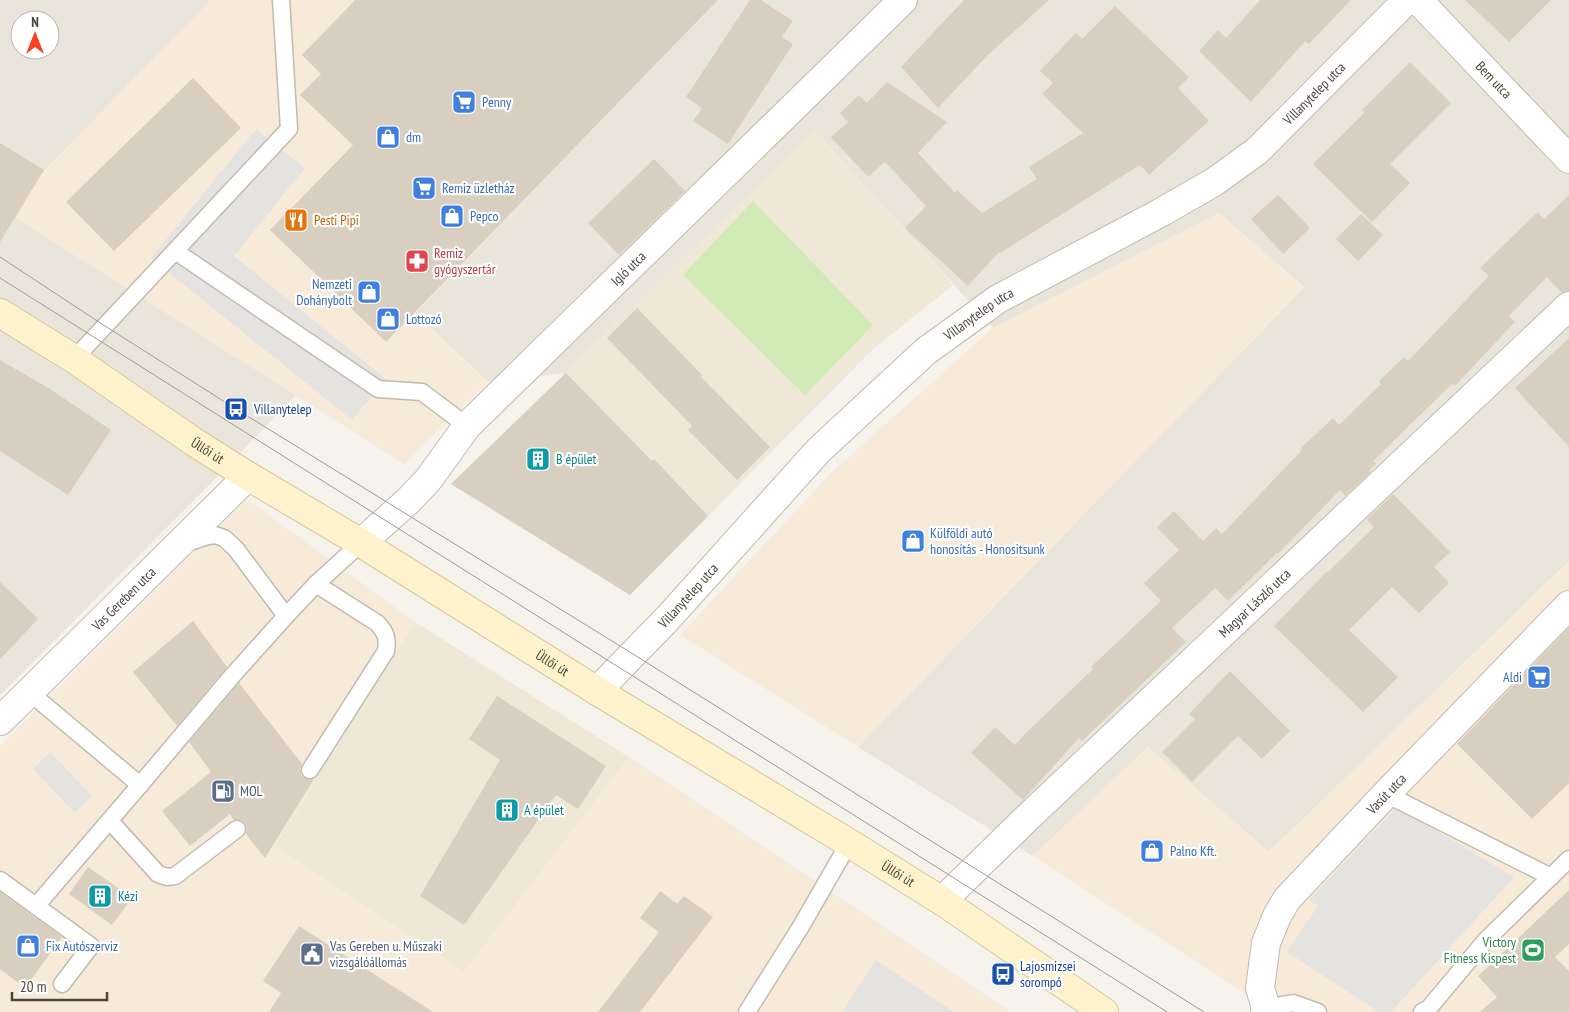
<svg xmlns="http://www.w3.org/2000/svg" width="1569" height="1012" viewBox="0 0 1569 1012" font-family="'PT Sans Narrow',sans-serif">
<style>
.residential{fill:#eae5da;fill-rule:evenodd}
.commercial{fill:#f7ead8}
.education{fill:#efe8d6}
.green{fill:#d2eab5}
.parking{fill:#e5e3e0}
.building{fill:#d8cfc1}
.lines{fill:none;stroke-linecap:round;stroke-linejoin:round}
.service-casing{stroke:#c2bbae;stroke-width:19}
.minor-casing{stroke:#c2bbae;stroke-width:30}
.secondary-casing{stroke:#d6c79b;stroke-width:30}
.service{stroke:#fff;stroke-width:16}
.minor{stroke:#fff;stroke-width:28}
.secondary{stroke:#fff3cd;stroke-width:28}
.tram{stroke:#9a9a9a;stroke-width:1}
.labels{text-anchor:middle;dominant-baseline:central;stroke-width:4.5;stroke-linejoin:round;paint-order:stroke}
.street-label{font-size:14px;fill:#4b4439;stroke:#fff}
.shop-label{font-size:14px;fill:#366cbe;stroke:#fff;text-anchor:start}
.food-label{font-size:14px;fill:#c56008;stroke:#fff;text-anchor:start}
.health-label{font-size:14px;fill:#be3a42;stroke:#fff;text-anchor:start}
.transit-label{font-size:14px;fill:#164399;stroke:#fff;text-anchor:start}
.culture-label{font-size:14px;fill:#0d838f;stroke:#fff;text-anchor:start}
.service-label{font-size:14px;fill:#4e5e75;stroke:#fff;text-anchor:start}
.leisure-label{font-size:14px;fill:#27864d;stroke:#fff;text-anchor:end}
</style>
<rect width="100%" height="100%" fill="#f6f3ec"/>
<g class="residential">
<path d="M0,0H211L5,211L296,395L208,486L0,695ZM20,20H50V50H20Z"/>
<polygon points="718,0 1569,0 1569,561 1269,852 1148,747 1033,856 858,747 1304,287 1219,213 993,328 814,130 566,373 488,382 415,313"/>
</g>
<g class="commercial">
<polygon points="211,0 718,0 415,313 488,382 404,464 5,211"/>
<polygon points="1219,213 1304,288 858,747 680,635 832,472 993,328"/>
<polygon points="247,499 415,622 275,846 464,972 629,757 1011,1012 0,1012 0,746"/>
<polygon points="1569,561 1569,1012 1274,1012 1033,856 1148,747 1269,852"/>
</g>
<g class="education">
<polygon points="814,130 953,285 873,349 630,595 451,484"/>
<polygon points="415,622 629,757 464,972 275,846"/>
</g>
<polygon class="green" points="753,201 873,325 805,395 683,275"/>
<g class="parking">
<polygon points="256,129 305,168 234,256 386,379 352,420 151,258"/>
<polygon points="50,752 92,796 75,813 33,769"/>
<polygon points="1397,807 1514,877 1391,1012 1379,1012 1287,952 1318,906 1309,900"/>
<polygon points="876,960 954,1012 842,1012"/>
</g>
<g class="building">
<polygon points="355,0 718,0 386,342 270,230 353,145 300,95 321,74 302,55"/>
<polygon points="750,0 761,0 793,21 782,37 793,44 728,144 693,121 702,108 686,97"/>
<polygon points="964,0 1049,0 988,55 938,108 901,67"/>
<polygon points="1260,0 1351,0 1309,44 1305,41 1251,102 1199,51 1218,30 1226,38"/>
<polygon points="1465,0 1551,0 1509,42"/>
<polygon points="1115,6 1189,77 1178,88 1209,121 1149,175 1140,165 1000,253 999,252 968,286 905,228 926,206 885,162 868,177 831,137 848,122 840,113 859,95 867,103 887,82 947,122 918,153 955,193 957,190 982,213 1037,179 1029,167 1083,133 1042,94 1053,83 1040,71 1076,33 1082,39"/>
<polygon points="1410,62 1451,103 1390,164 1410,183 1372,222 1313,164 1364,113 1362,110"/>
<polygon points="193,78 241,128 114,251 66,202"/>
<polygon points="0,143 44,170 0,242"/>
<polygon points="654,159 685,191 619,255 588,223"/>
<polygon points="1278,195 1310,228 1283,254 1251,219"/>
<polygon points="1569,195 1569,291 1562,293 1547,277 1509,316 1515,322 1455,386 1452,384 1373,461 1376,464 1369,470 1371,472 1345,496 1340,490 1278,554 1277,553 1228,601 1215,588 1172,628 1186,642 1082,741 1079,738 1023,800 971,753 995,727 1015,745 1028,731 1093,669 1091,667 1161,601 1144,583 1179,550 1157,527 1174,511 1203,541 1216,528 1222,534 1302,450 1301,448 1333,418 1339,425 1381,384 1379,381 1404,357 1408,361 1489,276 1480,268 1513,236 1538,212 1544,219"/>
<polygon points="1361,214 1383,235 1358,261 1336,239"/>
<polygon points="637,308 703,376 701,377 770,447 737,480 688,430 692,426 607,338"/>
<polygon points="1569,338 1569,447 1515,388"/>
<polygon points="0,360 50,389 111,430 68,495 0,451"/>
<polygon points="566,373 652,461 654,459 708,516 630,595 451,484"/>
<polygon points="1393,494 1450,552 1434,567 1449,583 1419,613 1392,587 1349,630 1398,677 1363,712 1274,626 1326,572 1327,573 1374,527 1367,519"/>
<polygon points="0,582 38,619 0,659"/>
<polygon points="193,621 227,667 177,726 133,672"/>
<polygon points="1569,627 1569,783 1532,819 1457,744"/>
<polygon points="1230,671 1290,731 1262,759 1238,736 1192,782 1162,752 1195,719 1189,714"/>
<polygon points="239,683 302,764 300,769 301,775 309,780 314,779 265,858 246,834 247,828 245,823 240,820 234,820 230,814 190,846 162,811 211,772 189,742"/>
<polygon points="497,696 606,766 578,809 556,795 464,925 420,896 500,760 469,739"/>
<polygon points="88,867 132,898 112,925 69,894"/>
<polygon points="1569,890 1569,944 1555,957 1569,971 1569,1012 1480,1012 1497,997 1478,976"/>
<polygon points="660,891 677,904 684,896 713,917 640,1012 598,1012 659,932 640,918"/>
<polygon points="0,892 62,937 25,988 0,969"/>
<polygon points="299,926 433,1012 269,1012 281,993 263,981"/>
</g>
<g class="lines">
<g class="service-casing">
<g id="service">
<polyline points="175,251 289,129 281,0"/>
<polyline points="74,359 175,251 378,389 422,392 467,426"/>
<polyline points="187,543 208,536 215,535 224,538 236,549 286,616"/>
<polyline points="29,692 140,785 233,675 286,616 316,584 361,543"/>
<path d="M310,770L386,651C388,639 386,632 377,623L316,584"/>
<polyline points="1386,794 1551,877"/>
<polyline points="110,821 158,874 167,877 175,876 237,829"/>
<polyline points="0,880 36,906 140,785"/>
<polyline points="36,906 91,946 62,984"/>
<polyline points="1266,1008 1293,1003 1318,1012"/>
<polyline points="747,1012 800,928 849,843"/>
<polyline points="1422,1012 1429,1008 1486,940 1569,859"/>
</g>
</g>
<g class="minor-casing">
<g id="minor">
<path id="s1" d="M1418,0L1569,159"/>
<path id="s2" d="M361,543L408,501L428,480L467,426L903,0"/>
<path id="s3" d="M597,691L668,618L819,450L926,351L998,299L1160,213L1214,182L1257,151L1407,0"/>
<path id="s4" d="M0,721L248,476"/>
<path id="s5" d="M942,901L1027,818L1569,306"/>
<path id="s6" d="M1265,1012L1266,1008L1260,988L1266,943L1277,916L1287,899L1386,794L1569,605"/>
</g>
</g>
<g class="secondary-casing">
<g id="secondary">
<path id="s7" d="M0,313L74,359L194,442L248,476L361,543L597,691L849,843L942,901L1104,1012"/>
</g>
</g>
<use href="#service" class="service"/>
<use href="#minor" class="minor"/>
<use href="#secondary" class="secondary"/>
<g class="tram">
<polyline points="0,257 105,326 236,409 633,654 1204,1012"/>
<polyline points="0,278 1167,1012"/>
</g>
</g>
<defs>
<g id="supermarket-square" transform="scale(1.25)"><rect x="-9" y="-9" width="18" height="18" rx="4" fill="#3f7fe0" stroke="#fff"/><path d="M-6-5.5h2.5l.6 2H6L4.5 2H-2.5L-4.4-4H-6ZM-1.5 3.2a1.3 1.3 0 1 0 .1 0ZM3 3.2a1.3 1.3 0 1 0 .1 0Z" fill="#fff"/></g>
<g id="shop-square" transform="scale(1.25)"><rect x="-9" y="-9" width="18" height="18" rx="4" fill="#3f7fe0" stroke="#fff"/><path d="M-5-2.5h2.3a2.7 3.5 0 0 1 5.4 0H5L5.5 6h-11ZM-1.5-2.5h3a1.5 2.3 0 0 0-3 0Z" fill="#fff"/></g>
<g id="restaurant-square" transform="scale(1.25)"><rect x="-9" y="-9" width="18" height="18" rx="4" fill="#e8710a" stroke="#fff"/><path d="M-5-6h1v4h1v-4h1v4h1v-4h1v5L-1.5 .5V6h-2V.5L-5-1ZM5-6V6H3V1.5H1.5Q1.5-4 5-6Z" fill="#fff"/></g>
<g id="pharmacy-square" transform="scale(1.25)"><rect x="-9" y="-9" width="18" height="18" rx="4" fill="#e0444e" stroke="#fff"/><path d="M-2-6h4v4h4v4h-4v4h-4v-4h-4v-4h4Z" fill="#fff"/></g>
<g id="bus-square" transform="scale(1.25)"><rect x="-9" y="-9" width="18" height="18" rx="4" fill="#1a4fb4" stroke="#fff"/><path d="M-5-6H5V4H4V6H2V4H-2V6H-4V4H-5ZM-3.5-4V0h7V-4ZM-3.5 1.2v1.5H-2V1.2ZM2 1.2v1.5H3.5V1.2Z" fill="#fff"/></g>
<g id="building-square" transform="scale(1.25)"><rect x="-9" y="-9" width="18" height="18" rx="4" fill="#0f9aa8" stroke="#fff"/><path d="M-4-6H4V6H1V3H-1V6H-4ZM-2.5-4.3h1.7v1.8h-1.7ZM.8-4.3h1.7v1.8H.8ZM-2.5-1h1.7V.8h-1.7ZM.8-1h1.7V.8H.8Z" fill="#fff"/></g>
<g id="fuel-square" transform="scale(1.25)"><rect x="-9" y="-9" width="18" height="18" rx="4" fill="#5c6f8a" stroke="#fff"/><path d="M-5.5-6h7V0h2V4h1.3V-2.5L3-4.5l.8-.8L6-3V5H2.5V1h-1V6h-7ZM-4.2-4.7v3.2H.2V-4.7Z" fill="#fff"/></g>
<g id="stadium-square" transform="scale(1.25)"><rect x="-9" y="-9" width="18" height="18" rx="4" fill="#2e9e5b" stroke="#fff"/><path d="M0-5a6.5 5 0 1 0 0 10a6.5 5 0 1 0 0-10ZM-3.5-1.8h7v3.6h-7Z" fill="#fff"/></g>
<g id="civic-square" transform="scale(1.25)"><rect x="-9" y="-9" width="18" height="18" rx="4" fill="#5c6f8a" stroke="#fff"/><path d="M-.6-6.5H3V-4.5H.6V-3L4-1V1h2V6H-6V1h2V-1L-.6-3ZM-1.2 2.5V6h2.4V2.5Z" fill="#fff"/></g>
</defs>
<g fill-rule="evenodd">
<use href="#supermarket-square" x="464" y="102"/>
<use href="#shop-square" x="388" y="137"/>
<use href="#supermarket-square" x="424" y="188"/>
<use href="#shop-square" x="452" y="216"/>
<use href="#restaurant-square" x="296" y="220"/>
<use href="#pharmacy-square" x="417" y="261"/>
<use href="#shop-square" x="369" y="292"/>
<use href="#shop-square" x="388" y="319"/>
<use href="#bus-square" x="236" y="409"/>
<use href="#building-square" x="538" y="459"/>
<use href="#shop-square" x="913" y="541"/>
<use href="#supermarket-square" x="1539" y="677"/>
<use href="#fuel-square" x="223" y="791"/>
<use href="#building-square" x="507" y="810"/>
<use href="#shop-square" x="1152" y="851"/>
<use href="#building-square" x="100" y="896"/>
<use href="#shop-square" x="28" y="946"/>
<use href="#stadium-square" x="1533" y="950"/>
<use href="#civic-square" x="312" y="954"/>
<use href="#bus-square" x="1003" y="974"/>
</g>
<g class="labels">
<g class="street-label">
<text stroke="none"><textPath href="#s1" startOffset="110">Bem utca</textPath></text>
<text stroke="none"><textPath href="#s3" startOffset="942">Villanytelep utca</textPath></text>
<text stroke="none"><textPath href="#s2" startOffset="384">Igló utca</textPath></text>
<text stroke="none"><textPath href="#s3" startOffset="538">Villanytelep utca</textPath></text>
<text stroke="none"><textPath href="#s7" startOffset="249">Üllői út</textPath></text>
<text stroke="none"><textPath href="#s3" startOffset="132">Villanytelep utca</textPath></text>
<text stroke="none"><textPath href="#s4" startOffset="174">Vas Gereben utca</textPath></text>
<text stroke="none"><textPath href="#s5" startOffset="432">Magyar László utca</textPath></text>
<text stroke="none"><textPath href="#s7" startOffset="654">Üllői út</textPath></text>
<text stroke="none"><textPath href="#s6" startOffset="264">Vasút utca</textPath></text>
<text stroke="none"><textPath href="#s7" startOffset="1059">Üllői út</textPath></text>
</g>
<g class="shop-label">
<text x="482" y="102">Penny</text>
<text x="406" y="137">dm</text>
<text x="442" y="188">Remiz üzletház</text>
<text x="470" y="216">Pepco</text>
<text x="352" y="284" text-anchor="end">Nemzeti<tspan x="352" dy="16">Dohánybolt</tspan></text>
<text x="406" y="319">Lottozó</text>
<text x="930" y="533">Külföldi autó<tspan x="930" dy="16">honosítás - Honositsunk</tspan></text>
<text x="1522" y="677" text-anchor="end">Aldi</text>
<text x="1170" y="851">Palno Kft.</text>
<text x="46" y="946">Fix Autószerviz</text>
</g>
<g class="food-label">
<text x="314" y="220">Pesti Pipi</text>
</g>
<g class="health-label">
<text x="434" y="253">Remiz<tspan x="434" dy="16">gyógyszertár</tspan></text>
</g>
<g class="transit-label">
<text x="254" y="409">Villanytelep</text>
<text x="1020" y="966">Lajosmizsei<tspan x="1020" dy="16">sorompó</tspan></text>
</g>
<g class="culture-label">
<text x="556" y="459">B épület</text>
<text x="524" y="810">A épület</text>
<text x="118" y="896">Kézi</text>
</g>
<g class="service-label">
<text x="240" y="791">MOL</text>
<text x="330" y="946">Vas Gereben u. Műszaki<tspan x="330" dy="16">vizsgálóállomás</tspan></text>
</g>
<g class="leisure-label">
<text x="1516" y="942">Victory<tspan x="1516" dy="16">Fitness Kispest</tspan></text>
</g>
</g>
<g transform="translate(35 35)"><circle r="24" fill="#ffffff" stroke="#b7b4b0"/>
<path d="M0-4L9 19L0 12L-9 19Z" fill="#fc3f1d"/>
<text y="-8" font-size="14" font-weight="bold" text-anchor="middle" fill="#4b4439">N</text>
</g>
<path d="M12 992v8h95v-8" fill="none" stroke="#4b4439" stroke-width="2.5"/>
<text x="20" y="992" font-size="15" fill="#4b4439" stroke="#ffffff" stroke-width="4" paint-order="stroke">20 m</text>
</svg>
